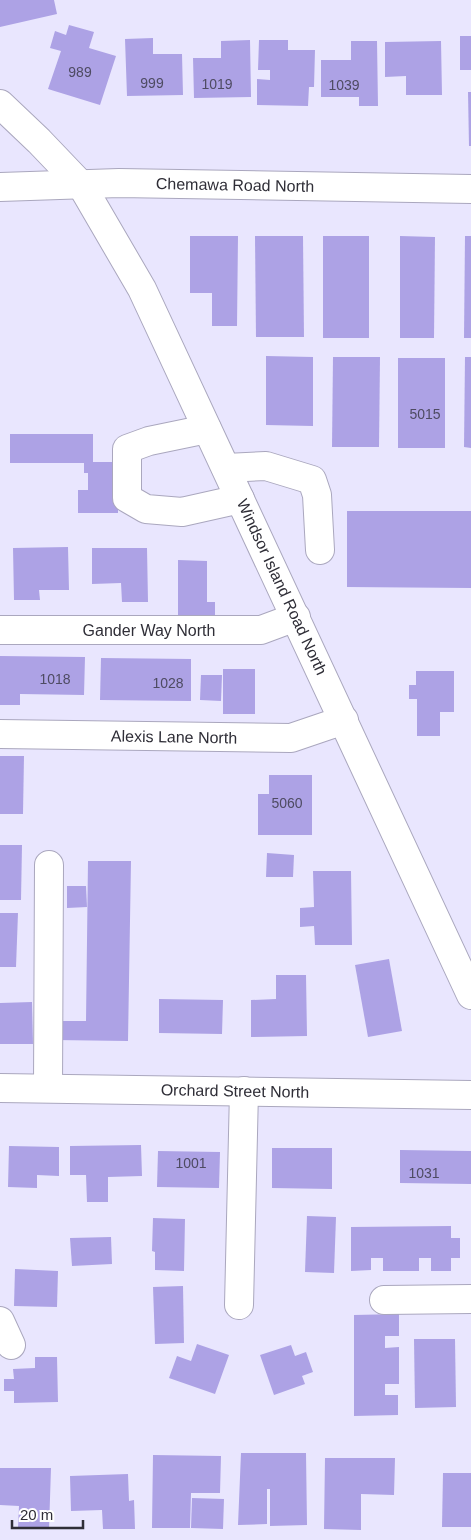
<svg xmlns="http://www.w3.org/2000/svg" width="471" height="1540" viewBox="0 0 471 1540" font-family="Arial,sans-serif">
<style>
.building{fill:#ada2e5}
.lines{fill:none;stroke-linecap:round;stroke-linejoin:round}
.minor-casing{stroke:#aaa7be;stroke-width:30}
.minor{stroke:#fff;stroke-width:28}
.labels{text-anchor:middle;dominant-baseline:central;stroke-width:4.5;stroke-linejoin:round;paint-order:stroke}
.number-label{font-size:14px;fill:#4e4b62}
.street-label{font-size:16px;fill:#2f2e37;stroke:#fff}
</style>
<rect width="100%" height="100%" fill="#e9e6fe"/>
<g class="building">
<polygon points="0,0 54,0 57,14 0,27"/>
<polygon points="69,25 94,32 89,48 116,56 100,105 48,89 61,51 50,48 55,31 66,35"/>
<rect x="460" y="36" width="11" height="34"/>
<polygon points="153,38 153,54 182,54 183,95 127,96 125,39"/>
<polygon points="250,40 251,97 194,98 193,58 221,58 221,41"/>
<polygon points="259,40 288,40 288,50 315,50 314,87 309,87 308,106 257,105 257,79 270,80 270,70 258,70"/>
<polygon points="351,41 377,41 378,106 359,106 359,97 321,97 321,60 351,60"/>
<polygon points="441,41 442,95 406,95 406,76 385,77 385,42"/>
<polygon points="468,92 471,92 471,146 469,146"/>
<polygon points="190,236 238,236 237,326 212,326 212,293 190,293"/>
<polygon points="255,236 303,236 304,337 256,337"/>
<rect x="323" y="236" width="46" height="102"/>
<polygon points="400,236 435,237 434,338 400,338"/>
<polygon points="465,236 471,236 471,338 464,338"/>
<polygon points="266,356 313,357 313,426 266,425"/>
<polygon points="333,357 380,357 379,447 332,447"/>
<polygon points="465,357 471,357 471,448 464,447"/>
<rect x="398" y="358" width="47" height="90"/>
<polygon points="10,434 93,434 93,462 118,462 118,513 78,513 78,490 88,490 88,473 84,473 84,463 10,463"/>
<polygon points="347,511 471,511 471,588 347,587"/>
<polygon points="68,547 69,590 39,590 40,600 14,600 13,548"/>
<polygon points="92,548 147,548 148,602 122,602 121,583 92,584"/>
<polygon points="178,560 207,561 207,602 215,602 215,618 178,617"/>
<polygon points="0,656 85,657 84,695 20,694 20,705 0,705"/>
<polygon points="101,658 191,659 191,701 100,700"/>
<rect x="223" y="669" width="32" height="45"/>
<polygon points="416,671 454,671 454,712 440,712 440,736 417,736 417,699 409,699 409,685 416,685"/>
<polygon points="201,675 222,675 221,701 200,700"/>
<polygon points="0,756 24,756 23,814 0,814"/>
<polygon points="269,775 312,775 312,835 258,835 258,794 269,794"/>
<polygon points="0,845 22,845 21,900 0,900"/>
<polygon points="267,853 294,855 293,877 266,877"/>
<polygon points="88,861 131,861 128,1041 55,1040 56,1021 86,1021"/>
<polygon points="313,871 351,871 352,945 315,945 314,926 300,927 300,908 314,907"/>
<polygon points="67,886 86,886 87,907 67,908"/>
<polygon points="0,913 18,913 16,967 0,967"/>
<polygon points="389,959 402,1031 368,1037 355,965"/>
<polygon points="276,975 306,975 307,1036 251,1037 251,1000 276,999"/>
<polygon points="159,999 223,1000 222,1034 159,1033"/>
<polygon points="32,1002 33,1044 0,1044 0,1003"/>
<polygon points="141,1145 142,1176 108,1177 108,1202 87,1202 86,1175 70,1175 70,1146"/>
<polygon points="9,1146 59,1147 59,1176 37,1175 37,1188 8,1187"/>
<polygon points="272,1148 332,1148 332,1189 272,1188"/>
<polygon points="400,1150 471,1151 471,1184 400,1183"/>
<polygon points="158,1151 220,1152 219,1188 157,1187"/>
<polygon points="307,1216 336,1217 334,1273 305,1272"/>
<polygon points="153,1218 185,1219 184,1271 155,1270 155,1252 152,1251"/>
<polygon points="451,1226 451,1238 460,1238 460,1258 451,1258 451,1271 431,1271 431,1258 419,1258 419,1271 383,1271 383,1258 371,1258 371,1270 351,1271 351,1227"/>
<polygon points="111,1237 112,1264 72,1266 70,1238"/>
<polygon points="15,1269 58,1271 57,1307 14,1306"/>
<polygon points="183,1286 184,1343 155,1344 153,1287"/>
<polygon points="399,1314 399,1336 385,1336 385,1348 399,1347 399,1384 385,1384 385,1395 398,1395 398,1415 354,1416 354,1315"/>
<polygon points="414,1339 455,1339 456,1407 415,1408"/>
<polygon points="197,1344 229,1355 215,1394 169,1378 177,1356 191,1361"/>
<polygon points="291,1345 295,1356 306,1352 313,1372 302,1376 305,1384 274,1395 260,1355"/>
<polygon points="35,1357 57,1357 58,1402 14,1403 14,1391 4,1391 4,1379 14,1379 13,1369 35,1368"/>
<polygon points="241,1453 306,1453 307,1525 270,1526 270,1489 267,1489 267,1524 238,1525"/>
<polygon points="153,1455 221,1456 220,1493 191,1493 190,1528 152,1528"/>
<polygon points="325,1458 395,1458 394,1495 361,1494 361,1530 324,1529"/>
<polygon points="0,1468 51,1468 49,1529 18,1528 19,1506 0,1505"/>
<polygon points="443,1473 471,1473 471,1527 442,1527"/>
<polygon points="128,1474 129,1501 134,1500 135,1529 103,1529 102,1510 71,1511 70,1476"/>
<polygon points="192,1498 224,1499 223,1529 191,1528"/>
</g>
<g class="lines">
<g class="minor-casing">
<g id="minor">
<polyline points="0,104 39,141 82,186 142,289 471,995"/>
<polyline points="0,187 119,183 471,189"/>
<polyline points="207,429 149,441 127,449 127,498 146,509 182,512 240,499"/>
<polyline points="226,468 266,466 312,480 317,495 320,550"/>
<polyline points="0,630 261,630 296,617"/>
<polyline points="0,734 291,738 344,720"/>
<polyline points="0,1088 471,1095"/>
<polyline points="48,1088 49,865"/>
<polyline points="384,1300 471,1299"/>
<polyline points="239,1305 244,1091"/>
<polyline points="0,1321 11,1345"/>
</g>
</g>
<use href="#minor" class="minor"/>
</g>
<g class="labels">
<g class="number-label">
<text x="80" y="72">989</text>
<text x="152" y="83">999</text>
<text x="217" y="84">1019</text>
<text x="344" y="85">1039</text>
<text x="425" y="414">5015</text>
<text x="55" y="679">1018</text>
<text x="168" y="683">1028</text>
<text x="287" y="803">5060</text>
<text x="191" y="1163">1001</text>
<text x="424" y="1173">1031</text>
</g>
<g class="street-label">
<text transform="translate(235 185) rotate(1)">Chemawa Road North</text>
<text transform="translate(282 587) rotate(65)">Windsor Island Road North</text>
<text x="149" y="630">Gander Way North</text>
<text transform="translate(174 737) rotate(1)">Alexis Lane North</text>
<text transform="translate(235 1091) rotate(1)">Orchard Street North</text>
</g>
</g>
<path d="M12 1520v8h71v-8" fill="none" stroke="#2f2e37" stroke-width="2.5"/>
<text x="20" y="1520" font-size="15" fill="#2f2e37" stroke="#ffffff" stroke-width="4" paint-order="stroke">20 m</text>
</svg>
